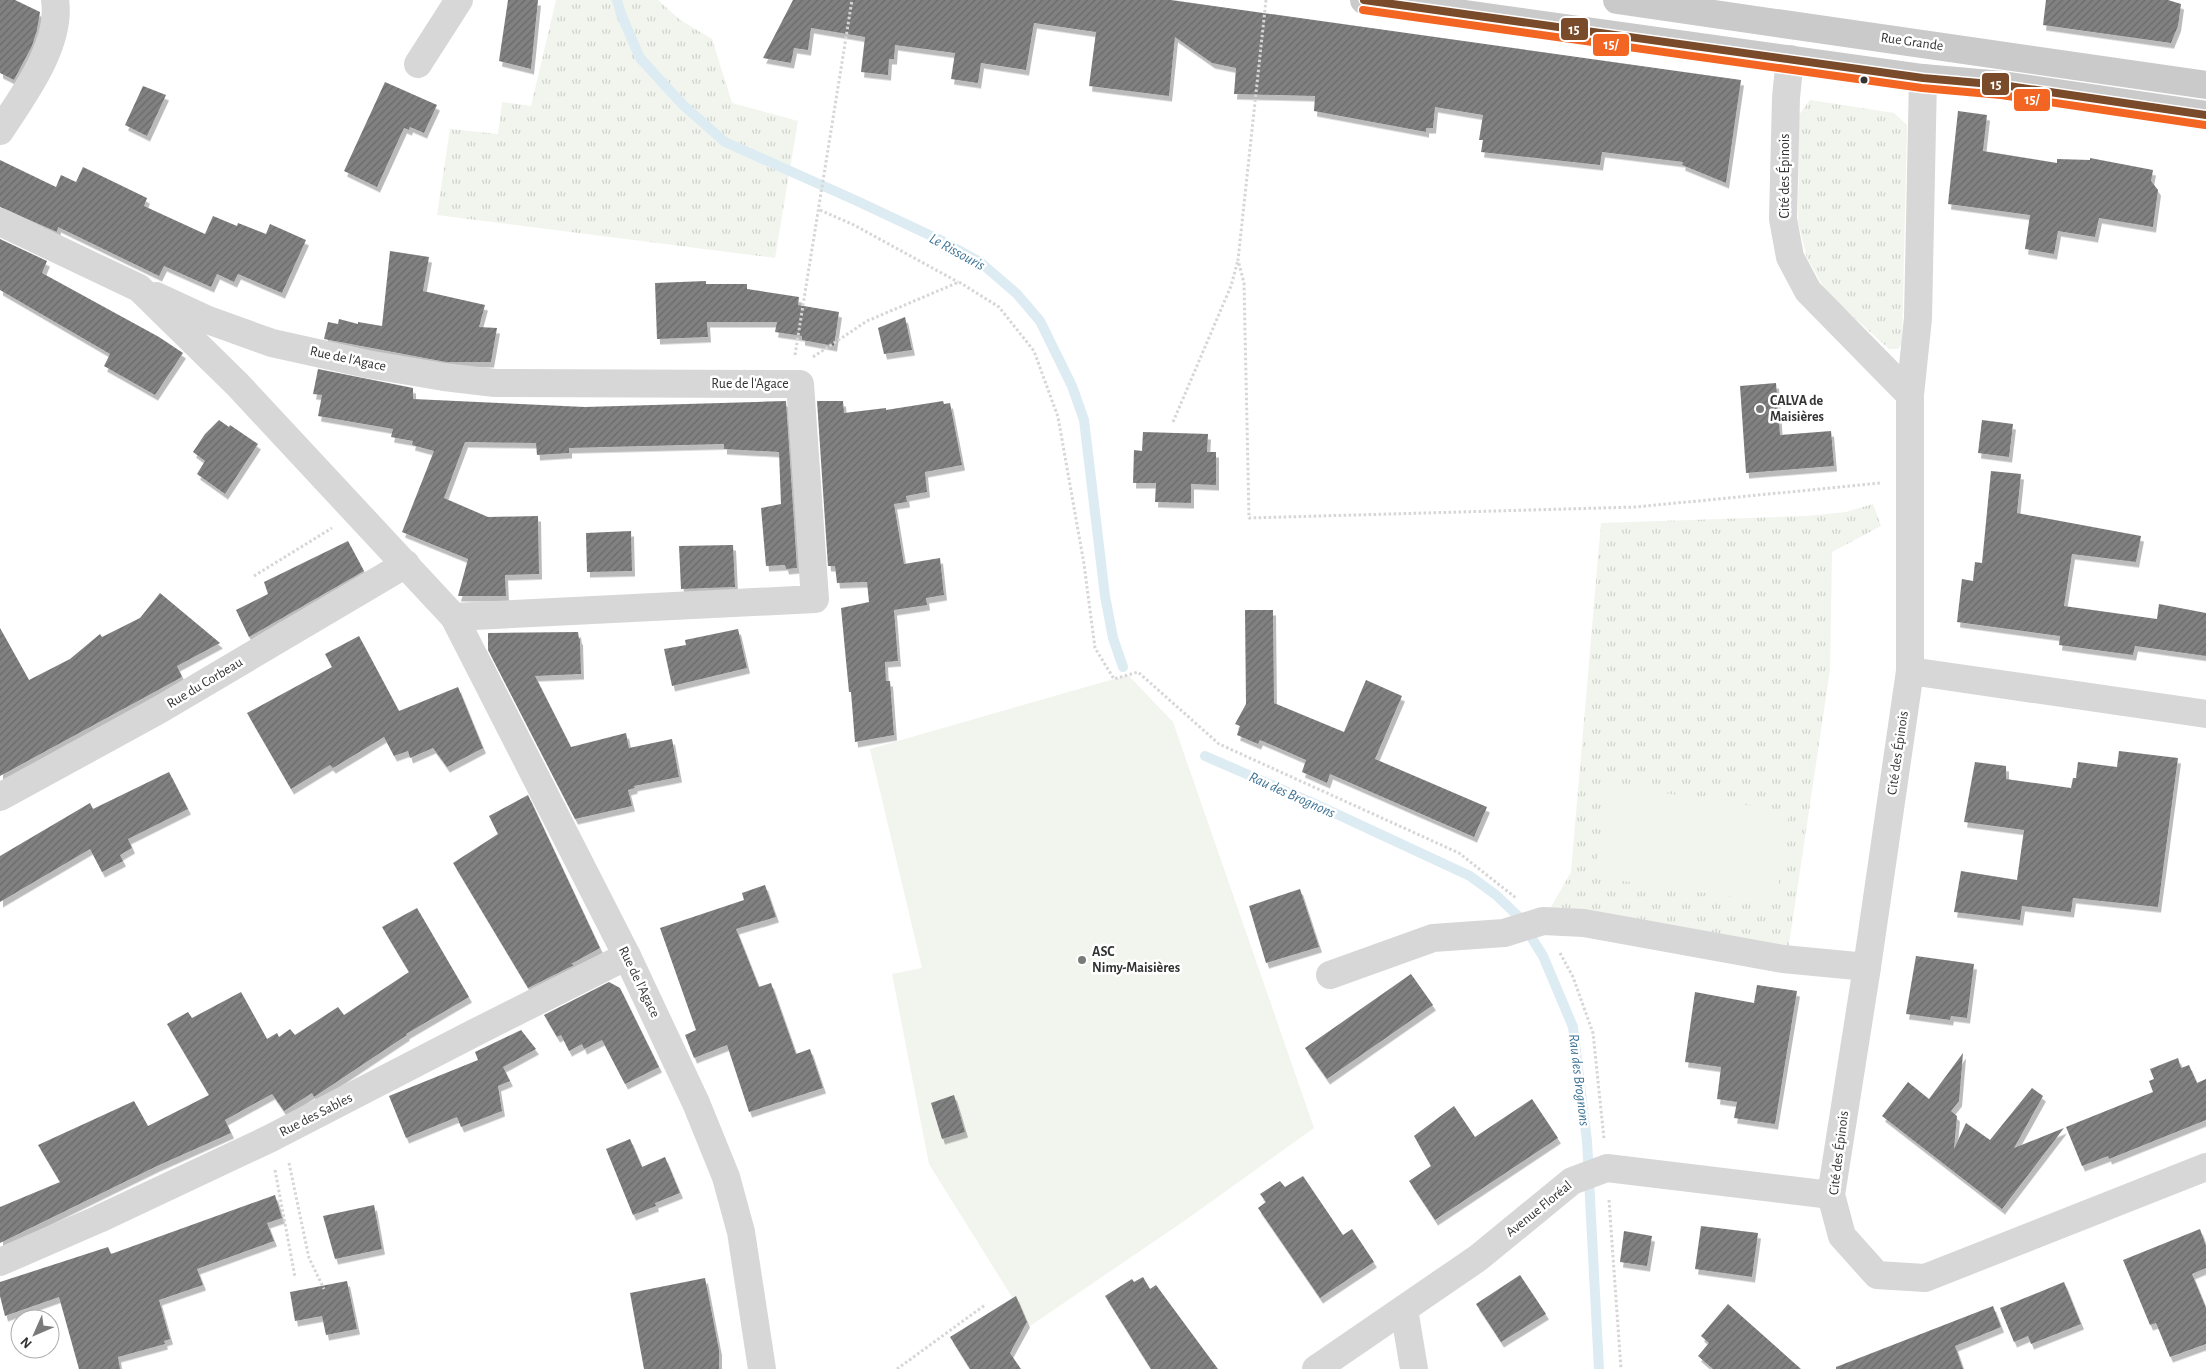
<svg xmlns="http://www.w3.org/2000/svg" width="2206" height="1369" viewBox="0 0 2206 1369" font-family="'Alegreya Sans',sans-serif">
<style>
.grass{fill:url(#grass-tufts)}
.pitch{fill:#f1f5ed}
.lines{fill:none;stroke-linecap:round;stroke-linejoin:round}
.stream{stroke:#ddebf3;stroke-width:10}
.building{fill:url(#building-hatch);filter:url(#shadow)}
.path{stroke:#d6d6d6;stroke-width:3;stroke-dasharray:2.5 2.5;stroke-linecap:butt}
.minor{stroke:#d7d7d7;stroke-width:28}
.major{stroke:#cacaca;stroke-width:28}
.bus-1-casing{stroke:#fff;stroke-width:11}
.bus-2-casing{stroke:#fff;stroke-width:11}
.bus-1{stroke:#7a4b2a;stroke-width:8}
.bus-2{stroke:#f26522;stroke-width:8}
.bus-dot{fill:#333;stroke:#fff;stroke-width:2}
.poi-dot{fill:#7a7a7a;stroke:#fff;stroke-width:2}
.labels{text-anchor:middle;dominant-baseline:central;stroke-width:5;stroke-linejoin:round;paint-order:stroke}
.street-label{font-size:14px;fill:#333;stroke:#fff}
.poi-label{font-size:14px;font-weight:bold;fill:#333;stroke:#fff;text-anchor:start}
.water-label{font-size:15px;font-style:italic;fill:#3f7597;stroke:#fff}
.line-badge{stroke:#fff;stroke-width:2}
.badge-label{font-size:14px;text-anchor:middle;font-weight:bold;fill:#fff}
</style>
<defs>
<pattern id="grass-tufts" width="24" height="20" patternUnits="userSpaceOnUse" patternTransform="scale(1.25)"><rect width="24" height="20" fill="#f1f5ed"/><path d="M3 7l-1-3M5 7V3M7 7l1-3M15 17l-1-3M17 17v-4M19 17l1-3" fill="none" stroke="#cfd2cc"/></pattern>
<pattern id="building-hatch" width="6" height="6" patternUnits="userSpaceOnUse" patternTransform="scale(1.25)"><rect width="6" height="6" fill="#818181"/><path d="M-1 1l2-2M0 6l6-6M5 7l2-2" fill="none" stroke="#6a6a6a"/></pattern>
<filter id="shadow"><feDropShadow dx="3" dy="5.5" stdDeviation="0" flood-color="#0004"/></filter>
</defs>
<rect width="100%" height="100%" fill="#fff"/>
<g class="grass">
<polygon points="556,0 658,0 680,20 712,39 732,103 798,121 775,258 437,215 450,129 498,134 502,102 531,106"/>
<polygon points="1810,100 1894,113 1907,125 1902,344 1898,349 1889,349 1827,293 1807,258 1798,222 1799,115"/>
<polygon points="1873,504 1881,526 1832,552 1830,670 1788,951 1543,921 1571,872 1601,523 1807,516 1846,512"/>
</g>
<g class="pitch">
<polygon points="1128,675 1173,722 1314,1128 1187,1219 1030,1326 929,1164 892,974 922,968 870,749"/>
<polygon points="1608,785 1789,811 1776,903 1595,877"/>
</g>
<g class="lines">
<g class="stream">
<polyline points="617,0 621,14 640,58 683,105 725,142 857,201 940,240 980,262 1017,294 1040,321 1072,386 1084,420 1105,596 1113,638 1123,667"/>
<polyline points="1205,756 1313,803 1470,876 1496,895 1518,916 1543,956 1573,1027 1587,1141 1599,1369"/>
</g>
</g>
<g class="building">
<polygon points="0,0 15,0 40,12 37,30 32,46 14,80 0,73"/>
<polygon points="508,0 538,0 531,69 499,61"/>
<polygon points="793,0 1171,0 1741,80 1726,183 1682,165 1683,162 1602,152 1600,165 1481,152 1483,140 1479,140 1483,115 1435,107 1433,128 1426,128 1426,132 1314,111 1315,96 1234,94 1236,68 1212,63 1175,37 1169,96 1089,86 1096,32 1034,23 1026,70 981,63 978,83 951,79 955,53 895,45 894,59 889,59 888,75 861,72 865,37 811,28 808,50 794,48 791,63 763,58"/>
<polygon points="2046,0 2168,0 2181,4 2178,26 2171,43 2043,25"/>
<polygon points="385,82 437,105 424,133 410,127 409,130 404,128 377,187 344,171"/>
<polygon points="143,86 166,95 147,136 125,125"/>
<polygon points="1958,111 1987,115 1983,151 2057,163 2057,159 2090,160 2090,158 2153,170 2151,181 2158,190 2153,227 2099,218 2095,237 2058,231 2054,254 2025,249 2030,215 1948,204"/>
<polygon points="0,160 56,187 61,175 76,182 83,167 147,198 144,206 205,234 213,216 237,226 238,223 266,234 270,224 306,240 282,293 238,274 234,282 217,274 211,287 164,266 159,276 58,227 57,232 0,207"/>
<polygon points="0,239 47,261 42,273 159,337 183,353 155,395 104,366 110,354 0,290"/>
<polygon points="390,251 429,257 423,291 485,305 479,327 497,328 491,362 446,362 324,339 328,322 338,324 339,319 358,324 358,322 382,326"/>
<polygon points="706,281 706,284 747,284 747,289 799,297 798,305 839,312 834,346 802,340 802,336 775,332 777,322 707,322 708,337 657,339 655,283"/>
<polygon points="905,317 912,350 884,354 878,328"/>
<polygon points="318,369 413,388 413,399 585,407 786,401 797,568 786,569 785,565 766,566 761,508 781,504 779,452 724,449 724,444 569,448 569,453 537,455 536,443 465,442 444,498 488,517 538,516 539,574 505,575 506,596 458,596 468,559 402,532 434,451 412,445 413,441 391,437 393,429 318,416 322,395 313,394"/>
<polygon points="1776,383 1780,435 1831,431 1834,466 1746,473 1740,386"/>
<polygon points="817,401 843,401 844,413 886,408 886,410 943,401 944,404 950,403 962,465 925,472 927,492 906,496 907,502 894,504 904,564 940,558 944,595 926,598 927,605 894,610 898,661 885,662 886,681 890,681 894,735 855,742 851,692 849,692 841,608 869,602 867,582 837,583 835,566 828,566"/>
<polygon points="219,420 229,427 230,425 258,444 225,494 197,474 205,461 193,452 205,434"/>
<polygon points="1982,420 2013,424 2009,457 1978,453"/>
<polygon points="1143,432 1208,434 1207,452 1216,452 1216,485 1191,484 1191,503 1155,502 1156,483 1133,483 1134,450 1142,451"/>
<polygon points="1991,471 2021,474 2017,513 2141,536 2136,562 2072,554 2064,606 2157,619 2159,604 2206,613 2206,656 2135,646 2133,655 2059,645 2060,636 1957,622 1962,579 1973,581 1975,562 1982,563"/>
<polygon points="631,531 632,571 587,572 586,533"/>
<polygon points="348,541 364,571 249,637 236,610 268,594 264,582"/>
<polygon points="733,545 735,587 681,589 679,546"/>
<polygon points="160,593 220,643 177,666 182,677 0,776 0,628 29,680 70,659 100,634 102,637 140,618"/>
<polygon points="1245,610 1273,610 1274,703 1344,732 1366,680 1402,696 1375,759 1487,807 1474,837 1330,774 1327,783 1302,772 1306,760 1260,740 1258,744 1237,735 1240,726 1235,724 1246,704"/>
<polygon points="738,629 747,668 672,686 664,649 686,645 685,640"/>
<polygon points="578,632 579,639 580,639 581,674 535,676 571,747 626,733 629,748 672,739 679,777 634,786 635,788 628,790 632,806 575,819 488,650 488,633"/>
<polygon points="359,636 399,711 458,687 483,748 447,767 433,748 410,758 408,751 394,756 384,737 333,768 330,765 291,789 247,713 332,667 325,654"/>
<polygon points="2119,751 2178,758 2158,907 2073,898 2071,912 2022,906 2020,920 1954,912 1961,871 2017,880 2024,830 1964,822 1975,762 2006,766 2006,779 2071,788 2073,778 2076,778 2078,762 2117,767"/>
<polygon points="169,772 188,809 128,839 132,848 120,855 123,861 102,872 90,849 0,902 0,856 90,803 93,809"/>
<polygon points="528,795 600,948 571,964 574,965 528,988 453,863 498,834 489,816"/>
<polygon points="765,885 776,917 736,929 759,987 771,983 796,1054 810,1049 823,1088 749,1112 727,1045 694,1058 685,1035 696,1030 660,928 744,900 742,893"/>
<polygon points="1300,889 1319,947 1266,963 1249,906"/>
<polygon points="417,908 469,997 406,1034 407,1035 314,1097 312,1093 284,1111 272,1094 225,1120 231,1133 157,1166 0,1243 0,1207 60,1182 38,1145 134,1101 148,1126 209,1095 167,1024 188,1012 192,1018 241,992 267,1039 277,1033 279,1037 290,1029 295,1035 338,1007 344,1015 409,972 382,927"/>
<polygon points="1916,956 1974,964 1967,1018 1951,1016 1950,1020 1906,1014"/>
<polygon points="1411,974 1433,1005 1327,1079 1305,1048"/>
<polygon points="609,982 620,988 659,1067 625,1084 602,1040 584,1049 582,1044 569,1051 561,1035 557,1037 544,1015"/>
<polygon points="1757,985 1797,991 1775,1124 1734,1118 1737,1102 1717,1099 1721,1067 1685,1062 1695,992 1754,1003"/>
<polygon points="521,1030 536,1049 503,1067 510,1081 498,1086 502,1111 461,1127 457,1117 406,1138 389,1096 478,1060 475,1052"/>
<polygon points="1963,1053 1959,1101 1951,1111 1957,1116 1954,1149 1966,1123 1990,1140 2032,1088 2043,1096 2014,1148 2064,1128 2002,1209 1882,1116 1908,1082 1929,1099"/>
<polygon points="2178,1058 2181,1068 2189,1065 2197,1083 2206,1079 2206,1120 2109,1159 2108,1156 2082,1166 2066,1127 2153,1092 2149,1081 2154,1079 2150,1069"/>
<polygon points="954,1095 965,1132 942,1139 931,1103"/>
<polygon points="1532,1099 1558,1138 1435,1220 1409,1181 1431,1166 1414,1136 1454,1106 1475,1137"/>
<polygon points="630,1139 642,1167 665,1157 680,1193 655,1203 656,1206 633,1215 606,1149"/>
<polygon points="1303,1176 1343,1235 1352,1229 1374,1262 1320,1298 1258,1208 1266,1202 1260,1194 1280,1181 1285,1187"/>
<polygon points="275,1195 282,1218 267,1223 274,1241 197,1269 203,1285 159,1300 170,1339 164,1341 165,1344 118,1357 120,1369 79,1369 59,1297 5,1316 0,1296 0,1282 108,1247 111,1254"/>
<polygon points="374,1205 382,1249 335,1259 323,1216"/>
<polygon points="1701,1226 1758,1233 1752,1277 1695,1269"/>
<polygon points="2200,1229 2206,1246 2206,1268 2192,1274 2206,1308 2206,1344 2170,1357 2156,1323 2150,1325 2123,1260"/>
<polygon points="1624,1231 1652,1236 1647,1266 1620,1262"/>
<polygon points="1520,1275 1546,1314 1501,1342 1476,1304"/>
<polygon points="1143,1277 1150,1289 1156,1285 1218,1369 1151,1369 1105,1296 1132,1279 1134,1282"/>
<polygon points="705,1278 719,1350 719,1369 644,1369 630,1293"/>
<polygon points="347,1281 357,1329 326,1335 322,1316 295,1321 290,1292"/>
<polygon points="2064,1282 2081,1324 2031,1344 2028,1336 2014,1342 2000,1308"/>
<polygon points="1016,1296 1027,1322 1010,1353 1021,1369 970,1369 950,1337"/>
<polygon points="1728,1304 1801,1369 1713,1369 1698,1356 1709,1343 1701,1336"/>
<polygon points="1993,1306 2001,1327 1955,1346 1963,1369 1836,1369 1836,1367"/>
</g>
<g class="lines">
<g class="path">
<polyline points="1266,0 1238,260 1244,283 1249,518 1636,507 1881,483"/>
<polyline points="820,210 854,225 958,282"/>
<polyline points="795,355 852,0"/>
<polyline points="813,357 867,321 959,282 999,307 1034,351 1058,417 1084,564 1095,648 1114,679 1138,672 1219,744 1459,853 1516,898"/>
<polyline points="1173,422 1231,286 1238,260"/>
<polyline points="254,576 332,528"/>
<polyline points="1560,953 1573,977 1593,1033 1604,1139"/>
<polyline points="289,1163 309,1258 324,1289"/>
<polyline points="275,1170 295,1277"/>
<polyline points="1609,1200 1621,1369"/>
<polyline points="897,1369 985,1305"/>
</g>
<g class="minor">
<polyline points="1790,59 1786,97 1783,219 1790,257 1808,291 1910,395"/>
<polyline points="418,64 459,0"/>
<polyline points="1923,78 1918,318 1910,395 1910,671 1867,967 1831,1195 1842,1236 1877,1275 1925,1278 2206,1167"/>
<path d="M0,131C23,96 62,44 55,0"/>
<polyline points="0,222 139,288 238,385 454,617 627,956 696,1103 726,1177 741,1232 762,1369"/>
<polyline points="156,296 208,320 272,343 367,364 444,377 495,383 800,384 815,599 454,617"/>
<polyline points="1910,671 2206,714"/>
<polyline points="0,797 159,710 406,564"/>
<polyline points="1330,975 1433,938 1504,933 1543,921 1584,923 1783,959 1867,967"/>
<polyline points="0,1262 99,1219 269,1139 476,1032 627,956"/>
<polyline points="1404,1309 1414,1369"/>
<polyline points="1316,1369 1478,1258 1572,1181 1607,1168 1831,1195"/>
</g>
<g class="major">
<polyline points="1364,0 1923,78 2002,85 2206,115"/>
<polyline points="1617,0 2206,85"/>
</g>
<g class="bus-1-casing">
<polyline id="bus-1" points="1364,0 1923,78 2002,85 2206,115"/>
</g>
<g class="bus-2-casing">
<polyline id="bus-2" points="1363,10 1922,88 2001,95 2205,125"/>
</g>
<use href="#bus-1" class="bus-1"/>
<use href="#bus-2" class="bus-2"/>
</g>
<circle class="bus-dot" cx="1864" cy="80" r="4.5"/>
<g class="poi-dot">
<circle cx="1760" cy="409" r="5"/>
<circle cx="1082" cy="960" r="5"/>
</g>
<g class="labels">
<g class="street-label">
<text transform="translate(1912 42) rotate(8)">Rue Grande</text>
<text transform="translate(1785 176) rotate(-90)">Cité des Épinois</text>
<text transform="translate(348 359) rotate(12)">Rue de l'Agace</text>
<text x="750" y="384">Rue de l'Agace</text>
<text transform="translate(205 683) rotate(-31)">Rue du Corbeau</text>
<text transform="translate(1898 753) rotate(-82)">Cité des Épinois</text>
<text transform="translate(639 982) rotate(64)">Rue de l'Agace</text>
<text transform="translate(316 1115) rotate(-27)">Rue des Sables</text>
<text transform="translate(1839 1153) rotate(-83)">Cité des Épinois</text>
<text transform="translate(1539 1209) rotate(-39)">Avenue Floréal</text>
</g>
<g class="poi-label">
<text x="1770" y="401">CALVA de<tspan x="1770" dy="16">Maisières</tspan></text>
<text x="1092" y="952">ASC<tspan x="1092" dy="16">Nimy-Maisières</tspan></text>
</g>
<g class="water-label">
<text transform="translate(957 252) rotate(29)">Le Rissouris</text>
<text transform="translate(1292 795) rotate(24)">Rau des Brognons</text>
<text transform="translate(1579 1080) rotate(83)">Rau des Brognons</text>
</g>
</g>
<g class="line-badge">
<rect x="1560" y="17" width="29" height="24" rx="5" fill="#7a4b2a"/>
<rect x="1592" y="33" width="38" height="24" rx="5" fill="#f26522"/>
<rect x="1981" y="72" width="29" height="24" rx="5" fill="#7a4b2a"/>
<rect x="2013" y="88" width="38" height="24" rx="5" fill="#f26522"/>
</g>
<g class="badge-label">
<text x="1574" y="34">15</text>
<text x="1611" y="49">15/</text>
<text x="1996" y="89">15</text>
<text x="2032" y="104">15/</text>
</g>
<g transform="translate(35 1334) rotate(225)"><circle r="24" fill="#ffffff" stroke="#adadad"/>
<path d="M0-4L9 19L0 12L-9 19Z" fill="#7a7a7a"/>
<text y="-8" font-size="14" font-weight="bold" text-anchor="middle" fill="#333333">N</text>
</g>
</svg>
